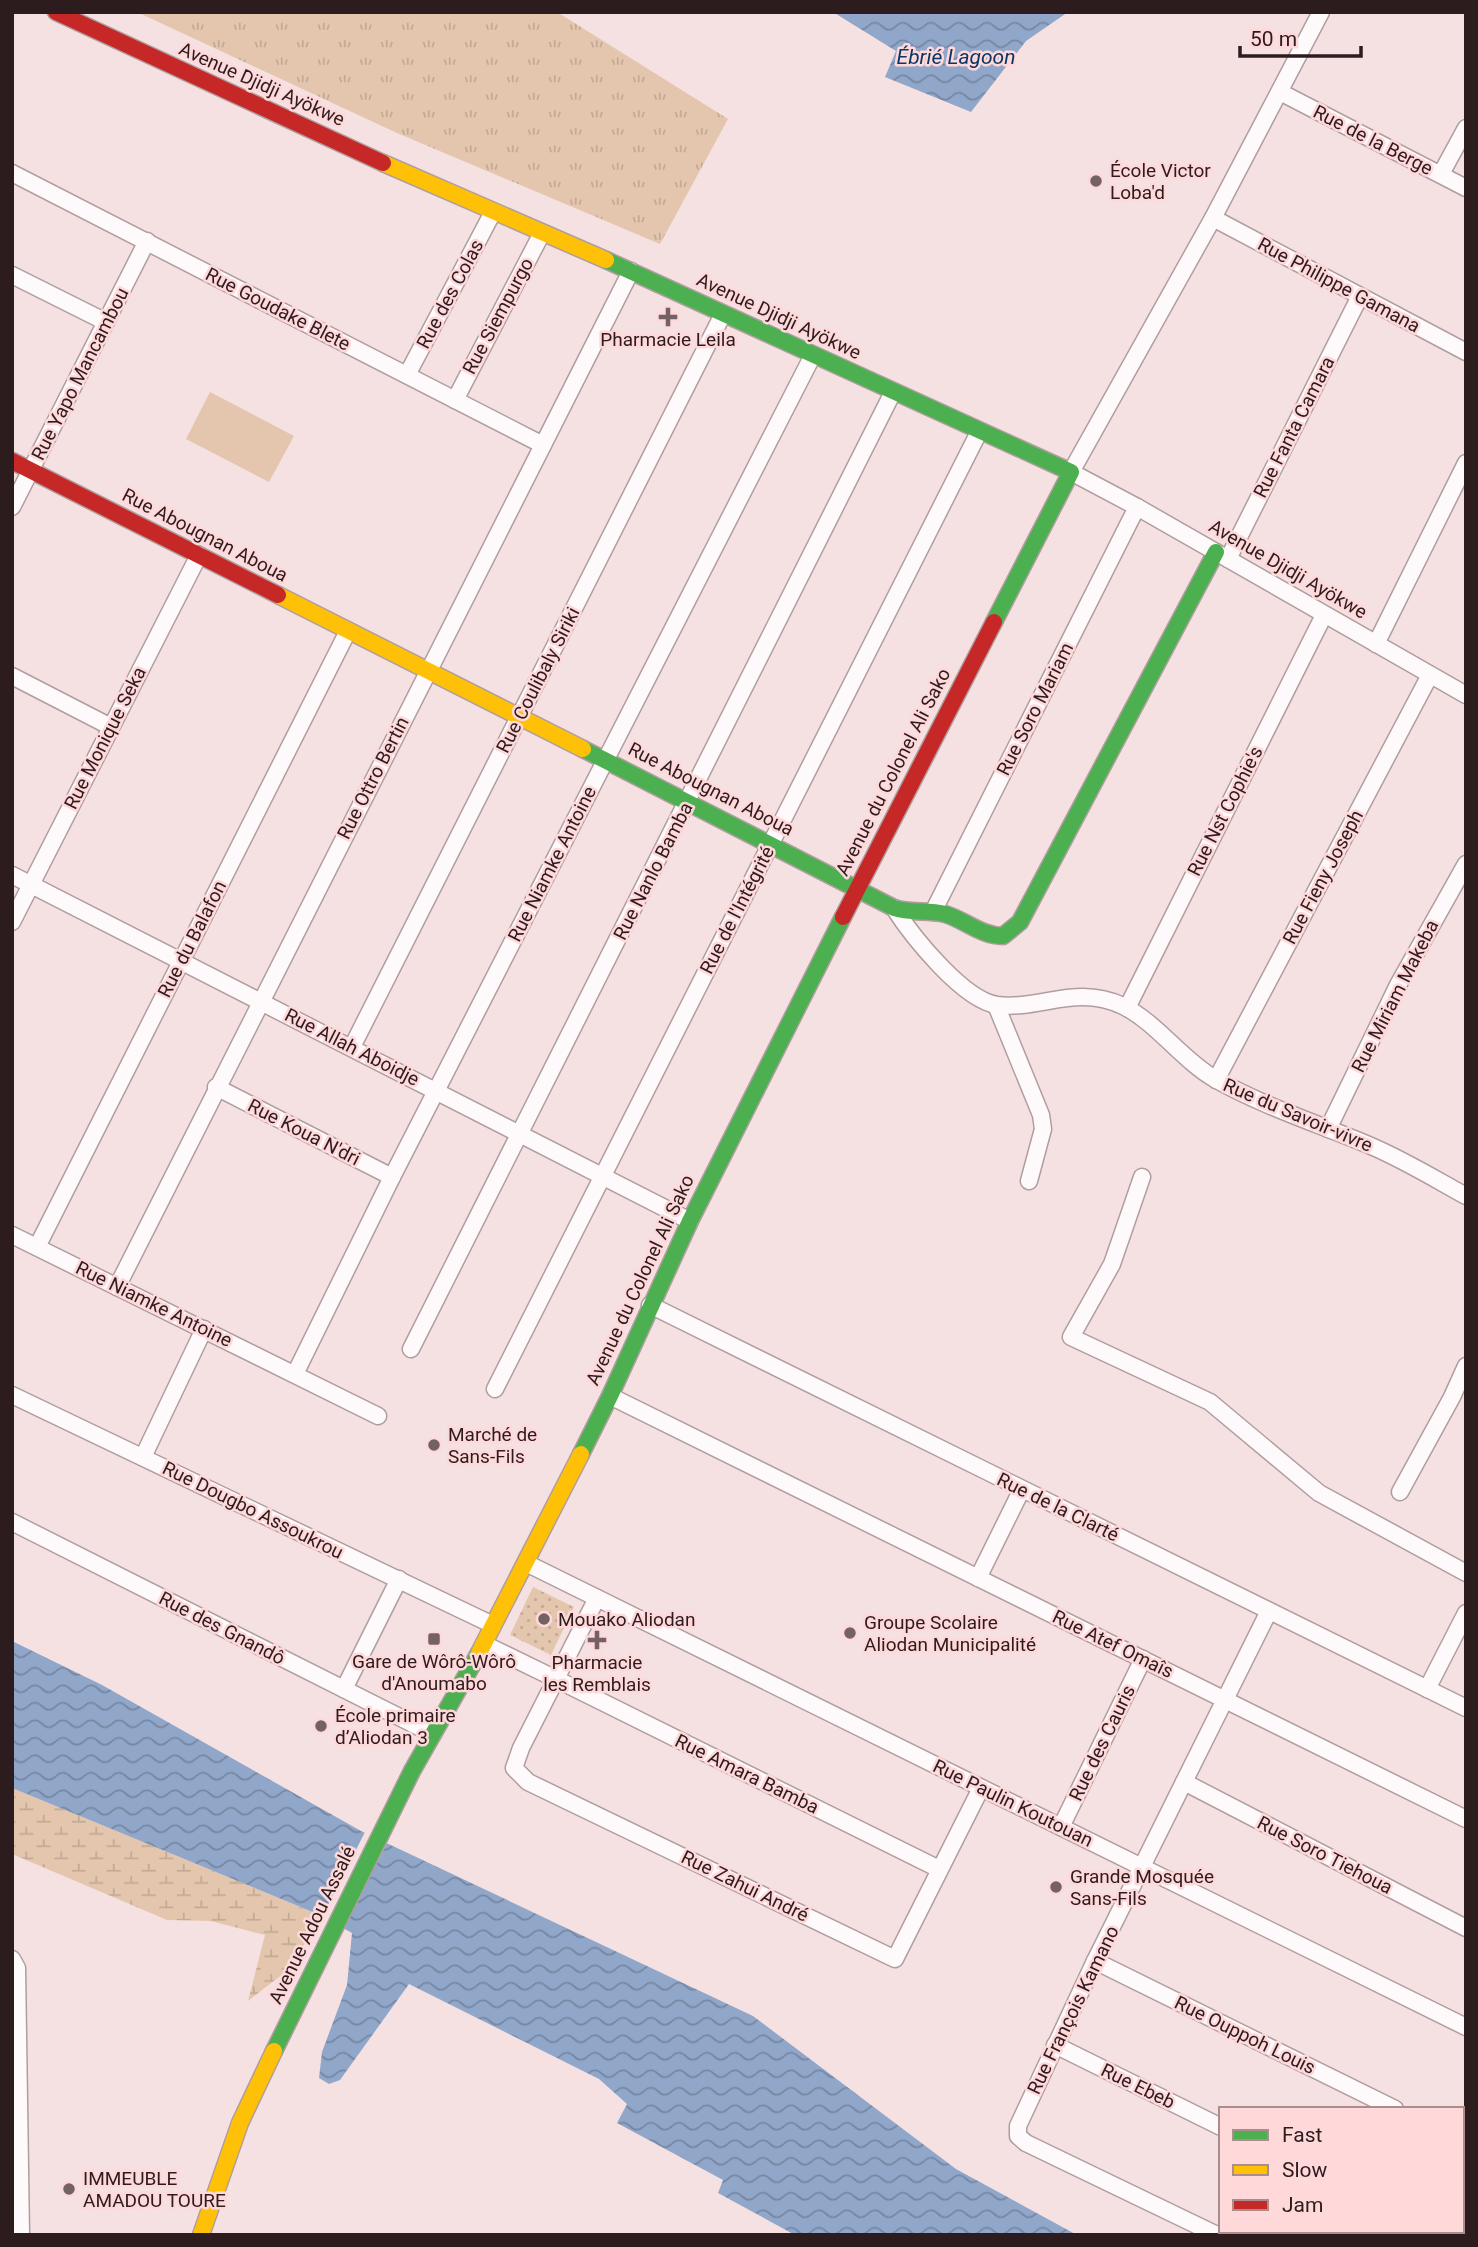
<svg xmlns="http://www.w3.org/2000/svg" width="1478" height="2247" viewBox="0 0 1478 2247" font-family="Roboto,sans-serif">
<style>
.grass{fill:url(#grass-tufts)}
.wetland{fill:url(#wetland-marsh)}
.garden{fill:url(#garden-dots)}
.pitch{fill:#e3c6ad}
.water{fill:url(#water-waves)}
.pier{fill:#f6e1e2}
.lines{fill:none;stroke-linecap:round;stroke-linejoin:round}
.street-casing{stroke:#b09e9f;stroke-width:19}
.fast-casing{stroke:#b09e9f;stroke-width:19}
.slow-casing{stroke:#b09e9f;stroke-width:19}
.jam-casing{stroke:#b09e9f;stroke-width:19}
.street{stroke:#fefafb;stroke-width:16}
.fast{stroke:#4caf50;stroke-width:16}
.slow{stroke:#ffc107;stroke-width:16}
.jam{stroke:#c62828;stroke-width:16}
.poi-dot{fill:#736163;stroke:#ffd8da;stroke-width:2.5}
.labels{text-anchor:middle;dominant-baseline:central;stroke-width:5;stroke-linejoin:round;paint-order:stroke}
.street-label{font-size:19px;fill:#2d1c1e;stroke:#ffd8da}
.poi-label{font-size:19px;fill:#2d1c1e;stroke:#ffd8da;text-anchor:start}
.water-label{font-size:21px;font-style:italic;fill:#083765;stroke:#ffd8da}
</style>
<defs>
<pattern id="grass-tufts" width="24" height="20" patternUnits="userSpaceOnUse" patternTransform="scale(1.75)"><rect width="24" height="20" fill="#e3c6ad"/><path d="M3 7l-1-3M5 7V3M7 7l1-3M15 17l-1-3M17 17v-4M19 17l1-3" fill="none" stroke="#c3aa94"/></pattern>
<pattern id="wetland-marsh" width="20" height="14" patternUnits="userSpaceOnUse" patternTransform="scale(1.75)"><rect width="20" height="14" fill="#e3c6ad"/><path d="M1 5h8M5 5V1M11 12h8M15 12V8" fill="none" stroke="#c3aa94"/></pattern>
<pattern id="garden-dots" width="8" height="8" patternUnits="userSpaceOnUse" patternTransform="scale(1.75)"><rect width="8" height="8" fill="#e3c6ad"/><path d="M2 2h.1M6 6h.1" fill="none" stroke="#c3aa94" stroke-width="1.8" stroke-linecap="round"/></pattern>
<pattern id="water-waves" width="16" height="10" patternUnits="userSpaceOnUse" patternTransform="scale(1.75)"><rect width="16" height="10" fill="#90a7ca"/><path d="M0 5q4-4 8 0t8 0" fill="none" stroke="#7687a3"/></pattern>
</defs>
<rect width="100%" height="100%" fill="#f6e1e2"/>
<polygon class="grass" points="137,12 557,12 728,119 660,244 397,133"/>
<polygon class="wetland" points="12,1788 320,1915 292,1967 248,2001 265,1935 211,1921 167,1920 12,1854"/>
<polygon class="garden" points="533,1587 574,1607 551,1655 510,1635"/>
<polygon class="pitch" points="210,392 294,436 269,482 186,439"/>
<g class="water">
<polygon points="833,12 1068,12 1026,41 971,112 885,77 896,51"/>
<polygon points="12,1641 102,1685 361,1831 753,2016 956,2169 1077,2235 795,2235 718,2193 723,2180 617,2123 627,2104 599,2079 409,1984 340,2080 329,2084 319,2078 322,2052 347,1985 352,1933 320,1915 12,1788"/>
</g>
<polygon class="pier" points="366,1830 388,1841 342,1931 321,1919"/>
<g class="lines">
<g class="street-casing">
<g id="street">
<polyline points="1321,12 1213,218 1071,472 1137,507 1466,695"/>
<polyline points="1280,92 1466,188"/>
<polyline points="12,173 543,445"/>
<polyline points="1441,174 1466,128"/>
<polyline points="1213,218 1466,352"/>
<polyline points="12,275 106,322"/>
<polyline points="407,375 493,212"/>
<polyline points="455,400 542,233"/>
<polyline points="12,507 147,241"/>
<polyline points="1228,559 1360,296"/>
<polyline points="1376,644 1466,463"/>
<polyline points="12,676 111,727"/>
<polyline points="12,875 690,1221"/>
<path d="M894,908C912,936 963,1000 997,1005C1041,1010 1076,984 1123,1006C1156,1022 1182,1060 1215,1079C1265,1107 1319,1124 1371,1146C1404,1160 1435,1179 1466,1196"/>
<polyline points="933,912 1137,507"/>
<polyline points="12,922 199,555"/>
<polyline points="996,1005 1041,1115 1043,1129 1029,1181"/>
<polyline points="1127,1008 1324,615"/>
<polyline points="352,1047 723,314"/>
<polyline points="1216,1080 1430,675"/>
<polyline points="216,1087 392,1177"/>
<polyline points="1328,1129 1398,985 1466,864"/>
<polyline points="1142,1177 1112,1264 1071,1337 1210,1402 1319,1493 1466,1573"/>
<polyline points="12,1235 378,1416"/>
<polyline points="37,1247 348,631"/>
<polyline points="117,1287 631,271"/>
<polyline points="650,1305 1466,1708"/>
<polyline points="411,1349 893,392"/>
<polyline points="295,1374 392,1177 813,355"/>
<polyline points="495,1389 979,432"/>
<polyline points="12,1395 493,1625"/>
<polyline points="610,1396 1466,1819"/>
<polyline points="143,1457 204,1329"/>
<polyline points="1400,1492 1452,1397 1466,1366"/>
<polyline points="12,1522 433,1734"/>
<polyline points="978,1578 1022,1489"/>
<polyline points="597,1598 1466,2027"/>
<polyline points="484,1644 556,1679 597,1598 526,1563"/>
<polyline points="344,1689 399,1579"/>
<polyline points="1427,1689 1466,1613"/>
<polyline points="1184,1782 1466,1928"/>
<polyline points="1061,1827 1143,1659"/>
<polyline points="939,1869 556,1679 521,1748 514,1768 528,1782 895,1959 981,1788"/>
<polyline points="12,1959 17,1968 21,2235"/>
<polyline points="1095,1961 1395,2109"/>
<polyline points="1055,2045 1221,2127"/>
<polyline points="1462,2142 1466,2144"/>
<polyline points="1433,2231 1440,2235"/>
<polyline points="1217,2235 1026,2143 1018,2136 1018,2126 1095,1961 1269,1611"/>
</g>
</g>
<g class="fast-casing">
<g id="fast">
<polyline points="606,260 1071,472 994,622"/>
<path d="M583,749L894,908C911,914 928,909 945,914C965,920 981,936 1003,936L1020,922L1216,552"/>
<polyline points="581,1454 610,1396 690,1221 843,917"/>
<polyline points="274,2051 412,1771 479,1653"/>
</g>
</g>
<g class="slow-casing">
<g id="slow">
<polyline points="383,163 606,260"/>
<polyline points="278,595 583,749"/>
<polyline points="479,1653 581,1454"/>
<polyline points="201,2235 240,2123 274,2051"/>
</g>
</g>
<g class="jam-casing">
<g id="jam">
<polyline points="56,12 383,163"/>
<polyline points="12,461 278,595"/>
<polyline points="843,917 994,622"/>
</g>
</g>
<use href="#street" class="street"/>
<use href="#fast" class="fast"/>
<use href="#slow" class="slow"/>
<use href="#jam" class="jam"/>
</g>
<g class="poi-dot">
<circle cx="1096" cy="181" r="7"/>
<path d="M664.5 306.5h7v7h7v7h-7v7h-7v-7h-7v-7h7z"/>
<circle cx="434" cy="1445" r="7"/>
<circle cx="544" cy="1619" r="7"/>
<circle cx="850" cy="1633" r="7"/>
<rect x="427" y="1632" width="14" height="14" rx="3.5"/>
<path d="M593.5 1629.5h7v7h7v7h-7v7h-7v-7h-7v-7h7z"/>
<circle cx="321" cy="1726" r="7"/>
<circle cx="1056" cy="1887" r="7"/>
<circle cx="69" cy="2189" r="7"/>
</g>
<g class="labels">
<g class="street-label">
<text transform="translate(262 84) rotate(24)">Avenue Djidji Ayökwe</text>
<text transform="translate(1373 140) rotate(27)">Rue de la Berge</text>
<text transform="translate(1339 285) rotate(28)">Rue Philippe Gamana</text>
<text transform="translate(450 294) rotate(-62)">Rue des Colas</text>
<text transform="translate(278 309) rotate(27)">Rue Goudake Blete</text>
<text transform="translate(498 316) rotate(-62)">Rue Siempurgo</text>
<text transform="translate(779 316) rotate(25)">Avenue Djidji Ayökwe</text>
<text transform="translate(80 374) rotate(-63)">Rue Yapo Mancambou</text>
<text transform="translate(1294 427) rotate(-63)">Rue Fanta Camara</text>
<text transform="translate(205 535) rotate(27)">Rue Abougnan Aboua</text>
<text transform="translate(1288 569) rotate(30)">Avenue Djidji Ayökwe</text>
<text transform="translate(538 680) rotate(-63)">Rue Coulibaly Siriki</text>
<text transform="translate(1035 709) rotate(-63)">Rue Soro Mariam</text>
<text transform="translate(105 738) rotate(-63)">Rue Monique Seka</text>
<text transform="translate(893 772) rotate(-63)">Avenue du Colonel Ali Sako</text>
<text transform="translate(373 778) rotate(-63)">Rue Ottro Bertin</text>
<text transform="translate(711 789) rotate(27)">Rue Abougnan Aboua</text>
<text transform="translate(1225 811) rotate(-63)">Rue Nst Cophie's</text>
<text transform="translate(552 864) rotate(-63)">Rue Niamke Antoine</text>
<text transform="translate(653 871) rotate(-63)">Rue Nanlo Bamba</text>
<text transform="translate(1323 877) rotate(-62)">Rue Fieny Joseph</text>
<text transform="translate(737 910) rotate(-63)">Rue de l'Intégrité</text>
<text transform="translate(192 939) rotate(-63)">Rue du Balafon</text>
<text transform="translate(1395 996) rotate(-63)">Rue Miriam Makeba</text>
<text transform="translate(352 1047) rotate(27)">Rue Allah Aboidje</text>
<text transform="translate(1298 1115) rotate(23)">Rue du Savoir-vivre</text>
<text transform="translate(304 1132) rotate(27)">Rue Koua N'dri</text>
<text transform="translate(640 1280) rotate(-65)">Avenue du Colonel Ali Sako</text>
<text transform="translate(154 1304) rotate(26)">Rue Niamke Antoine</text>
<text transform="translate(1058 1507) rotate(26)">Rue de la Clarté</text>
<text transform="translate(253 1510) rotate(26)">Rue Dougbo Assoukrou</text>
<text transform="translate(222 1628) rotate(27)">Rue des Gnandô</text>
<text transform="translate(1113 1644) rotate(26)">Rue Atef Omaîs</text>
<text transform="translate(1102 1743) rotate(-64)">Rue des Cauris</text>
<text transform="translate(747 1774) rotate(26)">Rue Amara Bamba</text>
<text transform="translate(1013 1803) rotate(26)">Rue Paulin Koutouan</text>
<text transform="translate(1325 1855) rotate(27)">Rue Soro Tiehoua</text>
<text transform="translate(745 1886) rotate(26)">Rue Zahui André</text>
<text transform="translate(312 1925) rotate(-64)">Avenue Adou Assalé</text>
<text transform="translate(1073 2010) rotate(-64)">Rue François Kamano</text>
<text transform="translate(1245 2035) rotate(26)">Rue Ouppoh Louis</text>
<text transform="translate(1138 2086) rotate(26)">Rue Ebeb</text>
</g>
<g class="poi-label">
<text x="1110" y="170">École Victor<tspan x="1110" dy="22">Loba'd</tspan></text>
<text x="668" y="339" text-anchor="middle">Pharmacie Leila</text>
<text x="448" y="1434">Marché de<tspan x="448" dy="22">Sans-Fils</tspan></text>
<text x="558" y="1619">Mouako Aliodan</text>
<text x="864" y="1622">Groupe Scolaire<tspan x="864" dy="22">Aliodan Municipalité</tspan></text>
<text x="434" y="1661" text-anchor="middle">Gare de Wôrô-Wôrô<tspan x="434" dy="22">d'Anoumabo</tspan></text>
<text x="597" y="1662" text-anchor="middle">Pharmacie<tspan x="597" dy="22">les Remblais</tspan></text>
<text x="335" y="1715">École primaire<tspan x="335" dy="22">d’Aliodan 3</tspan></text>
<text x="1070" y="1876">Grande Mosquée<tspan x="1070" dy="22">Sans-Fils</tspan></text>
<text x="83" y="2178">IMMEUBLE<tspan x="83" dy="22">AMADOU TOURE</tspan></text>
</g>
<g class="water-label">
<text x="956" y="57">Ébrié Lagoon</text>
</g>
</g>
<rect width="1478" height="2247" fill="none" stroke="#2d1c1e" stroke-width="28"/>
<rect x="1219" y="2107" width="245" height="126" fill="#ffd8da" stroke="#ab8d8f" stroke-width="2"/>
<rect x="1233" y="2130" width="35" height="10" fill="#4caf50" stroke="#ab8d8f" stroke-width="2"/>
<text x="1282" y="2142" font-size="21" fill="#2d1c1e">Fast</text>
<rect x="1233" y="2165" width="35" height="10" fill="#ffc107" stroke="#ab8d8f" stroke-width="2"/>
<text x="1282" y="2177" font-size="21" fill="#2d1c1e">Slow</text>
<rect x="1233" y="2200" width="35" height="10" fill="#c62828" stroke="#ab8d8f" stroke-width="2"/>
<text x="1282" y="2212" font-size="21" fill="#2d1c1e">Jam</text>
<path d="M1240 46v10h121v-10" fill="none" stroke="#2d1c1e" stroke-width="3.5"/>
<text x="1250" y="46" font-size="21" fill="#2d1c1e" stroke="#ffd8da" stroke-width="5" paint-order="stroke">50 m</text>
</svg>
